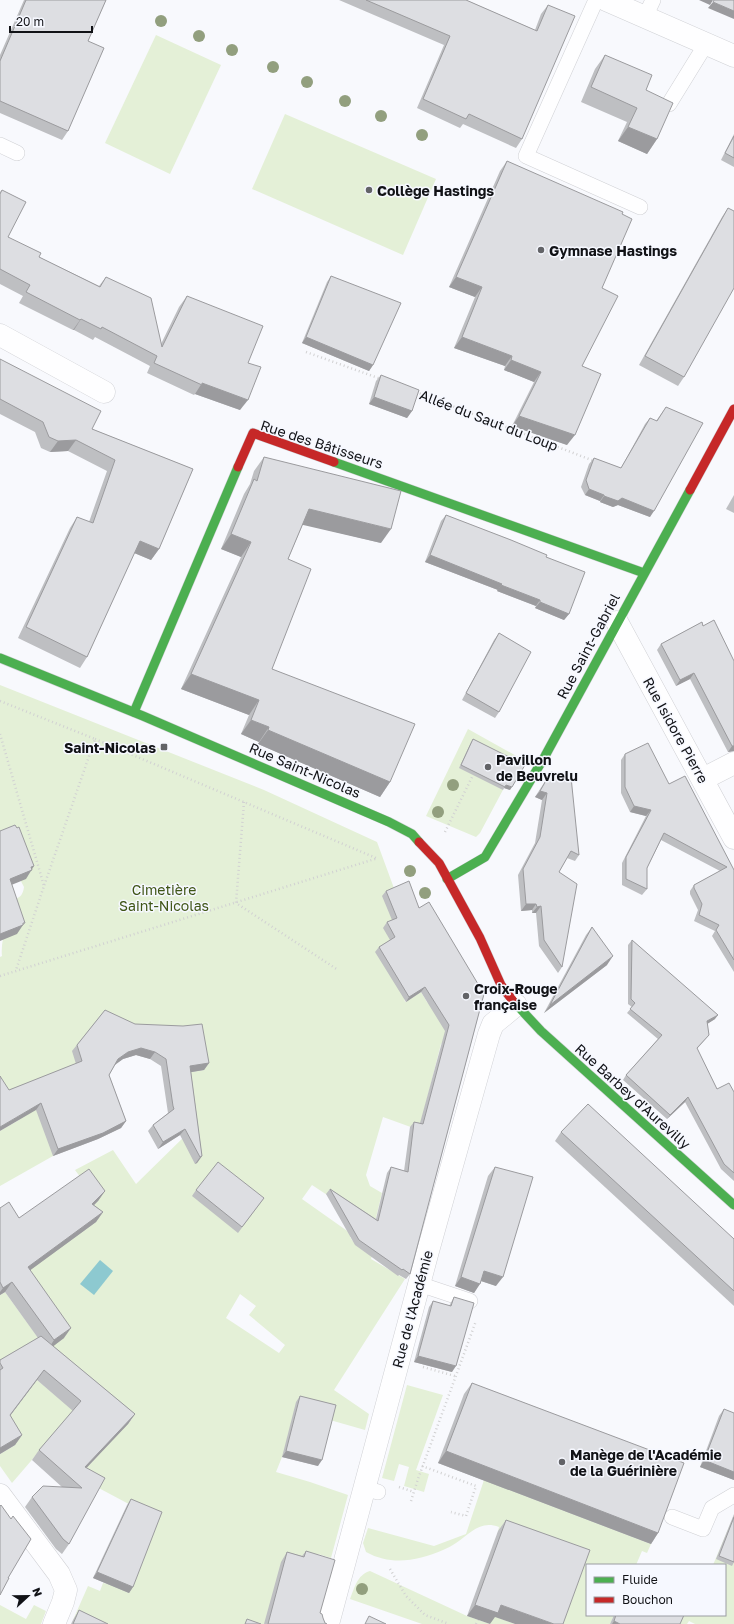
<svg xmlns="http://www.w3.org/2000/svg" width="734" height="1624" viewBox="0 0 734 1624" font-family="'Golos Text',sans-serif">
<style>
.green{fill:#e4f0d7;fill-rule:evenodd}
.water{fill:#8dc9d0}
.lines{fill:none;stroke-linecap:round;stroke-linejoin:round}
.lane-casing{stroke:#d0d1d5;stroke-width:16}
.street-casing{stroke:#d0d1d5;stroke-width:23}
.fast-casing{stroke:#d0d1d5;stroke-width:10}
.jam-casing{stroke:#d0d1d5;stroke-width:10}
.path{stroke:#d1d1d2;stroke-width:2.5;stroke-dasharray:1 3;stroke-linecap:butt}
.lane{stroke:#fefeff;stroke-width:15}
.street{stroke:#fefeff;stroke-width:22}
.fast{stroke:#4caf50;stroke-width:9}
.jam{stroke:#c62828;stroke-width:9}
.tree{fill:#929f7e}
.wall{fill:#bebfc2}
.shaded-wall{fill:#9b9b9e}
.building{fill:#dddee2;stroke:#9b9b9e}
.poi-dot{fill:#626367;stroke:#f6f8ff;stroke-width:1.5}
.labels{text-anchor:middle;dominant-baseline:central;stroke-width:3;stroke-linejoin:round;paint-order:stroke}
.poi-label{font-size:14px;font-weight:bold;fill:#111216;stroke:#f6f8ff;text-anchor:start}
.street-label{font-size:14px;fill:#111216;stroke:#f6f8ff}
.park-label{font-size:14px;fill:#3f5516;stroke:#f6f8ff}
</style>
<rect width="100%" height="100%" fill="#f8f9fd"/>
<g class="green">
<polygon points="156,35 221,65 170,174 105,143"/>
<polygon points="285,114 436,179 403,255 252,189"/>
<path d="M0,685L264,790L377,842L395,891L392,942L405,1002L421,992L427,1002L474,1023L441,1044L419,1130L383,1117L366,1175L370,1186L382,1193L374,1226L312,1185L302,1199L353,1235L350,1237C355,1246 364,1251 372,1256L371,1259L405,1279L334,1390L369,1414L365,1430L330,1420L282,1457L276,1472L310,1482L348,1495L331,1558L318,1554L314,1565L264,1624H82L73,1620L88,1586L100,1591L103,1583L109,1584L140,1510L78,1477L132,1419L123,1410L67,1374L37,1380L74,1411L12,1483L0,1466V1454L15,1445L0,1366V1295L5,1292L47,1350L21,1277L98,1201L75,1170L113,1150L136,1184L193,1128L185,1073L204,1070L198,1030L79,1070L53,1156L0,1186V1131L19,1120L0,1090V957L2,956C0,941 9,915 15,899C21,897 23,894 24,887L0,841ZM240,1294L256,1306L249,1315L285,1345L279,1353L226,1318Z"/>
<polygon points="468,729 520,758 480,833 476,837 426,816"/>
<polygon points="407,1385 443,1395 416,1470 429,1474 424,1492 404,1486 409,1467 399,1464 394,1481 382,1478"/>
<path d="M484,1480L651,1544L647,1553L642,1551L636,1565H587V1615H614L610,1624H560L498,1531L499,1527C480,1520 471,1533 456,1543C452,1546 447,1548 443,1550C418,1561 391,1566 366,1552L363,1543L368,1528L434,1546L466,1534Z"/>
<polygon points="731,1522 734,1523 734,1624 695,1624 689,1621 687,1624 678,1624 682,1615 725,1615 725,1565 713,1565"/>
<path d="M370,1571L467,1616L490,1624H422L350,1599C355,1587 357,1575 370,1571Z"/>
<polygon points="0,1605 26,1619 34,1605 46,1611 41,1624 0,1624"/>
<polygon points="493,1616 515,1624 490,1624"/>
</g>
<polygon class="water" points="100,1260 113,1271 94,1295 80,1284"/>
<g class="lines">
<g class="lane-casing">
<g id="lane">
<polyline points="596,0 526,156 640,207"/>
<polyline points="645,17 653,0"/>
<polyline points="669,104 706,44"/>
<polyline points="0,145 17,153"/>
<polyline points="419,1284 470,1301"/>
<polyline points="364,1488 378,1492"/>
<polyline points="672,1517 703,1529 712,1508 734,1495"/>
</g>
</g>
<g class="street-casing">
<g id="street">
<polyline points="606,0 734,56"/>
<polyline points="0,335 104,392"/>
<polyline points="617,622 734,838"/>
<polyline points="703,779 734,763"/>
<polyline points="0,1495 59,1574 66,1590 63,1602 54,1624"/>
<polyline points="328,1624 428,1251 489,1034 493,1024 516,1005"/>
</g>
</g>
<g class="fast-casing">
<g id="fast">
<polyline points="334,462 644,573"/>
<polyline points="0,658 143,716 389,822 412,834 419,842"/>
<polyline points="134,712 238,467"/>
<polyline points="447,879 485,857 545,756 690,490"/>
<polyline points="513,1001 541,1031 734,1205"/>
</g>
</g>
<g class="jam-casing">
<g id="jam">
<polyline points="238,467 253,433 334,462"/>
<polyline points="690,490 734,409"/>
<polyline points="419,842 439,863 480,938 501,985 513,1001"/>
</g>
</g>
<g class="path">
<polyline points="306,352 381,379"/>
<polyline points="416,392 594,461"/>
<polyline points="0,701 95,739 44,886"/>
<polyline points="0,734 44,886 16,970"/>
<polyline points="95,739 376,858"/>
<polyline points="244,802 236,903 338,970"/>
<polyline points="445,832 473,775"/>
<polyline points="0,976 378,858"/>
<polyline points="423,1367 455,1376"/>
<polyline points="422,1466 476,1486 466,1516 451,1512"/>
<polyline points="399,1487 414,1492"/>
<polyline points="411,1501 418,1479 476,1321"/>
<polyline points="390,1569 406,1596 425,1615 449,1624"/>
<polyline points="476,1624 478,1620"/>
</g>
<use href="#lane" class="lane"/>
<use href="#street" class="street"/>
<use href="#fast" class="fast"/>
<use href="#jam" class="jam"/>
</g>
<g class="tree">
<circle cx="161" cy="21" r="6"/>
<circle cx="199" cy="36" r="6"/>
<circle cx="232" cy="50" r="6"/>
<circle cx="273" cy="67" r="6"/>
<circle cx="307" cy="82" r="6"/>
<circle cx="345" cy="101" r="6"/>
<circle cx="381" cy="116" r="6"/>
<circle cx="422" cy="135" r="6"/>
<circle cx="453" cy="785" r="6"/>
<circle cx="438" cy="812" r="6"/>
<circle cx="410" cy="871" r="6"/>
<circle cx="425" cy="893" r="6"/>
<circle cx="362" cy="1589" r="6"/>
</g>
<g class="wall">
<polygon points="24,0 106,0 88,41 68,131 62,140 0,113 0,55"/>
<polygon points="339,0 466,0 535,30 541,14 548,5 522,139 516,148 463,124 460,128 417,108 444,45"/>
<polygon points="605,55 646,90 657,139 647,154 618,141 627,122 581,102 595,69"/>
<polygon points="734,134 734,167 721,160"/>
<polygon points="507,161 622,214 602,288 582,366 567,445 512,426 534,382 504,370 505,366 454,348 475,297 449,287 500,171"/>
<polygon points="2,190 8,237 39,257 99,286 106,277 161,344 179,307 187,296 248,363 240,410 195,394 194,395 147,373 150,366 95,337 93,340 74,330 73,330 19,303 23,296 0,284 0,192"/>
<polygon points="728,208 684,377 678,386 639,365 722,217"/>
<polygon points="331,276 373,365 369,371 302,343 327,282"/>
<polygon points="0,359 92,429 193,469 159,549 151,560 134,553 87,657 80,668 18,638 70,528 77,517 89,522 107,471 68,451 50,452 41,448 35,432 0,414"/>
<polygon points="381,375 412,411 407,418 369,404 376,381"/>
<polygon points="666,407 650,517 618,505 613,507 600,502 600,501 585,495 581,487 589,464 594,458 621,468 645,424 650,418 656,421"/>
<polygon points="264,457 381,543 303,524 288,559 272,669 390,782 380,797 258,744 259,742 241,734 249,715 181,689 241,557 221,549 244,494 250,484 254,471"/>
<polygon points="734,495 734,513 726,509"/>
<polygon points="446,515 546,557 569,614 564,620 535,608 536,606 497,591 498,590 425,562 441,521"/>
<polygon points="702,622 734,751 728,752 690,679 676,686 657,650 661,644"/>
<polygon points="499,633 499,712 495,718 462,700 494,640"/>
<polygon points="473,739 510,790 504,788 503,790 459,768 471,742"/>
<polygon points="625,754 669,784 734,870 734,972 712,936 715,931 694,921 698,910 690,894 690,891 694,885 720,871 661,840 647,868 647,889 642,895 622,885 622,863 646,816 630,812 621,793 621,760"/>
<polygon points="551,772 579,855 575,861 567,858 559,872 562,967 558,973 539,946 536,913 532,913 532,910 521,911 518,875 535,843 542,800 535,797"/>
<polygon points="386,891 419,908 484,994 410,1274 406,1279 399,1275 398,1276 355,1245 326,1194 330,1189 376,1219 387,1173 391,1167 404,1171 410,1127 414,1122 420,1123 445,1031 421,992 406,1002 375,952 379,947 390,940 383,928 387,922 392,920 382,896"/>
<polygon points="592,927 607,965 544,1013 586,935"/>
<polygon points="632,940 715,1019 707,1024 709,1035 697,1049 717,1089 734,1092 734,1181 721,1169 685,1102 667,1119 623,1080 626,1075 658,1039 627,1013 632,1007 628,1004 628,945"/>
<polygon points="105,1010 209,1063 204,1070 191,1072 202,1156 197,1163 195,1164 180,1135 158,1149 148,1131 153,1125 168,1113 161,1066 150,1059 136,1055 123,1059 115,1065 109,1075 126,1121 121,1128 98,1139 53,1156 36,1110 9,1090 76,1064 72,1051"/>
<polygon points="561,1132 734,1239 734,1306 555,1141"/>
<polygon points="495,1167 496,1286 481,1281 474,1293 455,1286 488,1176"/>
<polygon points="196,1190 264,1198 238,1233 192,1196"/>
<polygon points="105,1191 98,1201 94,1205 103,1212 96,1222 30,1270 64,1338 53,1346 135,1414 128,1424 86,1468 69,1544 62,1554 56,1549 25,1507 32,1497 62,1487 32,1460 39,1450 73,1411 37,1380 10,1416 22,1435 15,1445 0,1454 0,1360 38,1338 5,1292 0,1295 0,1208 19,1218"/>
<polygon points="454,1297 452,1372 414,1362 429,1307 433,1301 449,1306"/>
<polygon points="472,1383 658,1533 651,1544 438,1463 464,1394"/>
<polygon points="300,1396 318,1466 282,1457 296,1402"/>
<polygon points="724,1409 734,1480 700,1467 719,1416"/>
<polygon points="131,1499 133,1587 129,1593 93,1578 127,1505"/>
<polygon points="734,1514 734,1562 732,1566 716,1559"/>
<polygon points="506,1520 495,1617 467,1616 498,1531"/>
<polygon points="306,1551 320,1613 325,1623 327,1624 264,1624 281,1562 287,1552 302,1556"/>
<polygon points="79,1610 108,1624 71,1624 73,1620"/>
<polygon points="614,1615 684,1615 680,1624 610,1624"/>
</g>
<g class="shaded-wall">
<polygon points="699,0 713,0 710,5"/>
<polygon points="713,2 734,11 734,19 708,8"/>
<polygon points="628,127 657,139 647,154 618,141"/>
<polygon points="456,277 482,287 475,297 449,287"/>
<polygon points="81,319 74,330 73,330 80,320"/>
<polygon points="306,337 373,365 369,371 302,343"/>
<polygon points="462,337 512,356 505,366 454,348"/>
<polygon points="511,360 541,372 534,382 504,370"/>
<polygon points="202,383 248,400 240,410 195,394"/>
<polygon points="374,397 412,411 407,418 369,404"/>
<polygon points="519,416 575,435 567,445 512,426"/>
<polygon points="76,440 68,451 50,452 58,441"/>
<polygon points="589,489 604,495 600,501 585,495"/>
<polygon points="604,496 622,498 654,511 650,517 618,505 613,507 600,502"/>
<polygon points="309,509 391,529 381,543 299,524"/>
<polygon points="231,534 251,542 241,557 221,549"/>
<polygon points="140,541 159,549 151,560 132,552"/>
<polygon points="430,555 502,584 498,590 425,562"/>
<polygon points="501,585 540,600 536,606 497,591"/>
<polygon points="540,602 569,614 564,620 535,608"/>
<polygon points="694,673 690,679 676,686 680,680"/>
<polygon points="191,674 259,700 249,715 181,689"/>
<polygon points="251,720 269,727 259,742 241,734"/>
<polygon points="268,730 390,782 380,797 258,744"/>
<polygon points="732,746 734,746 734,751 728,752"/>
<polygon points="506,785 512,787 510,790 504,788"/>
<polygon points="540,791 547,793 542,800 535,797"/>
<polygon points="634,806 651,810 646,816 630,812"/>
<polygon points="34,866 26,879 4,888 10,879 31,867"/>
<polygon points="526,904 536,904 532,910 521,911"/>
<polygon points="541,906 536,913 532,913 537,907"/>
<polygon points="25,923 22,926 23,925 17,934 0,941 0,934"/>
<polygon points="613,956 607,965 544,1013 550,1005"/>
<polygon points="425,987 421,992 406,1002 409,997"/>
<polygon points="718,1015 715,1019 704,1026 707,1021"/>
<polygon points="141,1048 155,1052 150,1059 136,1055 123,1059 113,1066 118,1059 128,1052"/>
<polygon points="209,1063 204,1070 186,1073 190,1066"/>
<polygon points="688,1097 685,1102 667,1119 670,1115"/>
<polygon points="41,1103 36,1110 0,1131 0,1127"/>
<polygon points="126,1121 121,1128 98,1139 53,1156 58,1149"/>
<polygon points="185,1129 180,1135 158,1149 163,1142"/>
<polygon points="202,1156 197,1163 195,1164 200,1157"/>
<polygon points="105,1191 98,1201 85,1214 92,1204"/>
<polygon points="103,1212 96,1222 21,1277 28,1267"/>
<polygon points="484,1271 503,1277 496,1286 478,1280"/>
<polygon points="461,1277 480,1284 474,1293 455,1286"/>
<polygon points="12,1282 5,1292 0,1295 0,1292 3,1288"/>
<polygon points="71,1328 64,1338 47,1351 54,1340"/>
<polygon points="418,1356 456,1366 452,1372 414,1362"/>
<polygon points="44,1370 37,1380 3,1425 10,1415"/>
<polygon points="135,1414 128,1424 78,1477 85,1467"/>
<polygon points="22,1435 15,1445 0,1454 0,1448"/>
<polygon points="286,1451 322,1460 318,1466 282,1457"/>
<polygon points="446,1451 658,1533 651,1544 438,1463"/>
<polygon points="704,1460 734,1472 734,1480 700,1467"/>
<polygon points="97,1572 133,1587 129,1593 93,1578"/>
<polygon points="475,1605 501,1605 554,1624 515,1624 495,1617 490,1624 467,1616"/>
<polygon points="614,1621 620,1624 612,1624"/>
</g>
<g class="building">
<polygon points="26,0 106,0 88,41 104,48 68,131 0,101 0,61"/>
<polygon points="366,0 466,0 537,31 548,5 575,16 522,139 469,114 466,119 423,99 450,36"/>
<polygon points="714,0 734,0 734,11 713,2"/>
<polygon points="605,55 652,75 646,90 673,103 657,139 628,127 637,108 591,87"/>
<polygon points="734,136 734,158 725,153"/>
<polygon points="507,161 623,212 622,214 632,219 602,288 618,296 582,366 601,374 575,435 519,416 541,372 511,360 512,356 462,337 482,287 456,277"/>
<polygon points="2,190 26,202 8,237 41,253 39,257 100,287 106,277 151,298 162,347 187,296 263,326 248,363 261,367 248,400 202,383 202,385 154,363 157,356 102,327 101,329 81,319 80,320 26,292 30,285 0,269 0,194"/>
<polygon points="728,208 734,211 734,288 684,377 645,356"/>
<polygon points="331,276 401,303 373,365 306,337"/>
<polygon points="0,359 101,411 92,429 193,469 159,549 140,541 87,657 26,627 77,517 93,523 115,460 76,440 58,441 49,437 43,422 0,399"/>
<polygon points="381,375 419,390 412,411 374,397"/>
<polygon points="666,407 703,423 654,511 622,498 618,501 604,496 604,495 589,489 586,480 594,458 621,468 650,418 657,421"/>
<polygon points="264,457 401,491 391,529 309,509 288,559 311,569 272,669 415,724 390,782 268,730 269,727 251,720 259,700 191,674 251,542 231,534 254,479 257,481"/>
<polygon points="446,515 511,540 547,555 546,557 585,572 569,614 540,602 540,600 501,585 502,584 430,555"/>
<polygon points="714,620 734,661 734,746 732,746 694,673 680,680 661,644 702,622 703,626"/>
<polygon points="499,633 531,652 499,712 466,693"/>
<polygon points="473,739 525,765 512,787 506,785 505,787 461,765"/>
<polygon points="648,743 669,784 685,776 734,870 734,960 716,930 719,925 699,915 702,904 694,888 694,885 727,867 664,833 647,868 647,889 626,879 626,857 651,810 634,806 625,787 625,754"/>
<polygon points="551,772 571,777 579,855 571,851 559,872 577,884 562,967 544,940 541,906 537,907 536,904 526,904 523,869 540,837 547,793 540,791"/>
<polygon points="15,825 17,828 19,827 34,866 31,867 32,870 10,879 25,923 23,923 23,925 0,934 0,831"/>
<polygon points="409,881 419,908 429,902 484,994 410,1274 403,1269 402,1270 359,1240 330,1189 378,1221 391,1167 408,1172 414,1122 423,1124 449,1025 425,987 409,997 379,947 395,937 387,922 397,918 386,891"/>
<polygon points="592,927 613,956 550,1005"/>
<polygon points="632,940 718,1015 707,1021 709,1035 697,1048 717,1089 729,1083 734,1092 734,1173 724,1164 688,1097 670,1115 626,1075 662,1035 630,1009 635,1003 631,999"/>
<polygon points="105,1010 135,1024 183,1026 202,1024 209,1063 190,1066 202,1156 200,1157 185,1129 163,1142 153,1125 174,1109 173,1106 166,1059 155,1052 141,1048 128,1052 118,1059 109,1075 126,1121 103,1133 58,1149 41,1103 0,1127 0,1076 9,1090 82,1061 77,1045"/>
<polygon points="588,1104 734,1239 734,1291 561,1132"/>
<polygon points="218,1162 264,1198 242,1227 196,1190"/>
<polygon points="495,1167 533,1177 503,1277 484,1271 480,1284 461,1277"/>
<polygon points="89,1169 105,1191 92,1204 103,1212 28,1267 71,1328 54,1340 12,1282 3,1288 0,1282 0,1208 9,1202 19,1218"/>
<polygon points="454,1297 474,1303 456,1366 418,1356 433,1301 451,1306"/>
<polygon points="41,1336 135,1414 85,1467 105,1478 69,1544 63,1539 32,1497 43,1486 82,1488 39,1450 81,1401 44,1370 10,1415 22,1435 0,1448 0,1370 3,1368 0,1363 0,1360"/>
<polygon points="472,1383 684,1463 658,1533 446,1451"/>
<polygon points="300,1396 336,1405 322,1460 286,1451"/>
<polygon points="724,1409 734,1413 734,1472 704,1460"/>
<polygon points="131,1499 162,1512 133,1587 97,1572"/>
<polygon points="1,1505 11,1519 13,1516 31,1539 8,1578 9,1578 0,1595 0,1506"/>
<polygon points="734,1517 734,1562 719,1556"/>
<polygon points="506,1520 590,1550 563,1624 554,1624 501,1605 498,1613 475,1605"/>
<polygon points="306,1551 335,1560 320,1613 322,1614 323,1618 325,1623 327,1624 268,1624 287,1552 304,1557"/>
<polygon points="79,1610 108,1624 73,1624"/>
<polygon points="616,1615 684,1615 680,1624 620,1624 614,1621"/>
<polygon points="369,1616 386,1624 365,1624"/>
<polygon points="247,1619 261,1624 245,1624"/>
</g>
<g class="poi-dot">
<circle cx="369" cy="190" r="4"/>
<circle cx="541" cy="250" r="4"/>
<rect x="160" y="743" width="8" height="8" rx="2"/>
<circle cx="488" cy="767" r="4"/>
<circle cx="466" cy="996" r="4"/>
<circle cx="562" cy="1462" r="4"/>
</g>
<g class="labels">
<g class="poi-label">
<text x="377" y="190">Collège Hastings</text>
<text x="549" y="250">Gymnase Hastings</text>
<text x="156" y="747" text-anchor="end">Saint-Nicolas</text>
<text x="496" y="759">Pavillon<tspan x="496" dy="16">de Beuvrelu</tspan></text>
<text x="474" y="988">Croix-Rouge<tspan x="474" dy="16">française</tspan></text>
<text x="570" y="1454">Manège de l'Académie<tspan x="570" dy="16">de la Guérinière</tspan></text>
</g>
<g class="street-label">
<text transform="translate(489 420) rotate(21)">Allée du Saut du Loup</text>
<text transform="translate(322 444) rotate(18)">Rue des Bâtisseurs</text>
<text transform="translate(588 646) rotate(-62)">Rue Saint-Gabriel</text>
<text transform="translate(676 730) rotate(61)">Rue Isidore Pierre</text>
<text transform="translate(305 770) rotate(23)">Rue Saint-Nicolas</text>
<text transform="translate(633 1096) rotate(42)">Rue Barbey d'Aurevilly</text>
<text transform="translate(412 1309) rotate(-75)">Rue de l'Académie</text>
</g>
<g class="park-label">
<text x="164" y="889">Cimetière<tspan x="164" dy="16">Saint-Nicolas</tspan></text>
</g>
</g>
<rect x="586" y="1564" width="140" height="52" fill="#f6f8ff" stroke="#9a9ca2"/>
<rect x="594" y="1577" width="20" height="6" fill="#4caf50" stroke="#9a9ca2"/>
<text x="622" y="1584" font-size="12" fill="#111216">Fluide</text>
<rect x="594" y="1597" width="20" height="6" fill="#c62828" stroke="#9a9ca2"/>
<text x="622" y="1604" font-size="12" fill="#111216">Bouchon</text>
<g transform="translate(28 1596) rotate(68)" stroke="#f6f8ff" stroke-width="3" paint-order="stroke">
<path d="M0-3L7 15L0 10L-7 15Z" fill="#111216"/>
<text y="-6" font-size="11" font-weight="bold" text-anchor="middle" fill="#111216">N</text>
</g>
<path d="M10 26v6h82v-6" fill="none" stroke="#111216" stroke-width="2"/>
<text x="16" y="26" font-size="12" fill="#111216" stroke="#f6f8ff" stroke-width="3" paint-order="stroke">20 m</text>
</svg>
